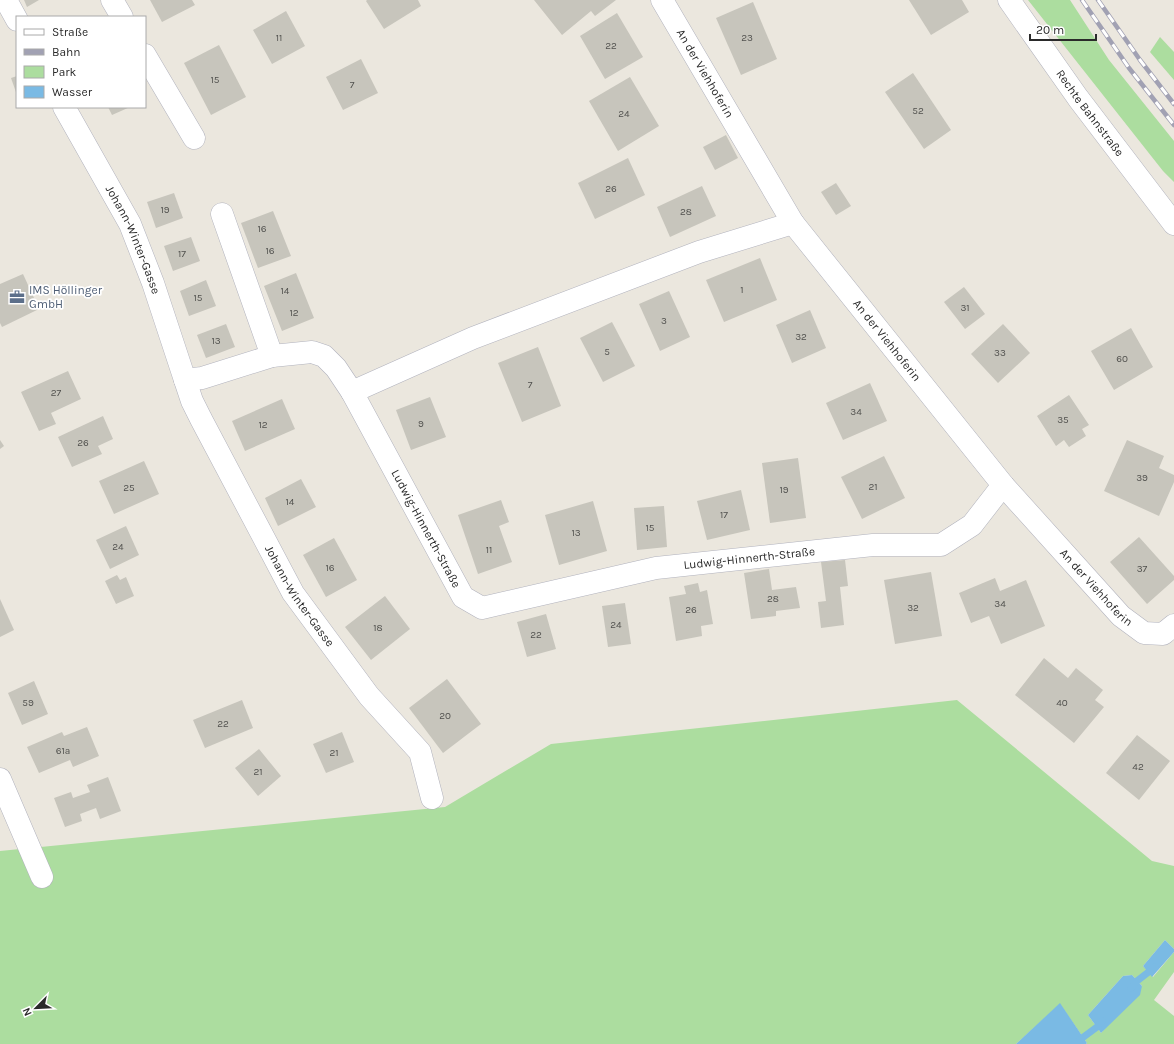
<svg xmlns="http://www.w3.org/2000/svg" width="1174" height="1044" viewBox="0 0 1174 1044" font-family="Karla,sans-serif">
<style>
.green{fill:#acdd9f;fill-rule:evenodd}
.water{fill:#7abae4}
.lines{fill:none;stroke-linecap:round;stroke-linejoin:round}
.stream{stroke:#7abae4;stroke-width:7}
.building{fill:#c7c5bc}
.minor-casing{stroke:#b1b2bd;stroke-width:23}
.minor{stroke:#fff;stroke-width:22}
.rail-casing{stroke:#a1a1b3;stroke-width:4.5}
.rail{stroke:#fff;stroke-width:3;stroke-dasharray:9;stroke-linecap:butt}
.labels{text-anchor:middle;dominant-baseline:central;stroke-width:3.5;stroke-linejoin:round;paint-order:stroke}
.number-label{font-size:10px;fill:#51514e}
.street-label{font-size:12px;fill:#2a2a2a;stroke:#fff}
.service-label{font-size:12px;fill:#4e5e75;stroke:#fff;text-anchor:start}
</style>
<rect width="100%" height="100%" fill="#ebe7de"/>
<g class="green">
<polygon points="1028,0 1070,0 1109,60 1174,141 1174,182 1163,171"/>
<polygon points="1160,37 1174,52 1174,80 1150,52"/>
<path d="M957,700L1152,861L1174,866V949L1165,940L1143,966L1153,977L1174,952V972L1154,1000L1174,1016V1044H1086L1087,1043L1060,1004L1016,1044H0V851L445,807L551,744ZM1132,975L1142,986L1101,1033L1088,1015L1123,976Z"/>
</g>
<g class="water">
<polygon points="1165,940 1174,949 1174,952 1152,977 1143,966"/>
<polygon points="1132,975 1142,986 1140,995 1101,1033 1088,1015 1123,976"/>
<polygon points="1060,1003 1087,1043 1086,1044 1016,1044"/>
</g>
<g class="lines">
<g class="stream">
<polyline points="1131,988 1137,981 1155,967"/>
<polyline points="1074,1044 1097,1027 1102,1021"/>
</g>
</g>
<g class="building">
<polygon points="24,0 39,0 27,7"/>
<polygon points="150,0 192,0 195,5 162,22"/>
<polygon points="367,0 418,0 421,6 384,29 366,1"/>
<polygon points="534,0 616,0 595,16 591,11 562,35"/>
<polygon points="909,0 962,0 969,12 931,35"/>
<polygon points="753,2 777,59 741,75 716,18"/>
<polygon points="286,11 305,46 272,64 253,30"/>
<polygon points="617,13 643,57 605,79 580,36"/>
<polygon points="219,45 246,97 211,115 184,63"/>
<polygon points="361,59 378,93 343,110 326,77"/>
<polygon points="913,73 951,130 924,149 885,92"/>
<polygon points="17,76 17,95 11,78"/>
<polygon points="630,77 659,126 618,151 589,101"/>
<polygon points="108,107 130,107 112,115"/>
<polygon points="726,135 738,158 715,170 703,147"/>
<polygon points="628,158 645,195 595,219 578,183"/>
<polygon points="836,183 851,206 836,215 821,192"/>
<polygon points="702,186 716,216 670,237 657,207"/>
<polygon points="174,193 183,218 156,228 147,202"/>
<polygon points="273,211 291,256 258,268 241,223"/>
<polygon points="191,237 200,261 173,271 164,246"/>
<polygon points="760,258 777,300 724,322 706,280"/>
<polygon points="296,273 314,318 282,331 264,286"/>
<polygon points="23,274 39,309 2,327 0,323 0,284"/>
<polygon points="206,280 216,306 189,316 180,291"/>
<polygon points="964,287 985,314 965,329 944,302"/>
<polygon points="669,291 690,337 660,351 639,304"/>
<polygon points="810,310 826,348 792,363 776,325"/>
<polygon points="612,322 635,366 603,382 580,338"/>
<polygon points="226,324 235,347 206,358 197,335"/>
<polygon points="1003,324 1030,353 998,383 971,354"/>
<polygon points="1131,328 1153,367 1114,390 1091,351"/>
<polygon points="538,347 561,406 522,422 498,363"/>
<polygon points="68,371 81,399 51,413 56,424 39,431 21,392"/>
<polygon points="870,383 887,421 843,440 826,403"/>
<polygon points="1069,395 1089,425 1082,429 1086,436 1069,447 1064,440 1056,446 1037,416"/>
<polygon points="430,397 446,437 411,450 396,410"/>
<polygon points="282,399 295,429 245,451 232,421"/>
<polygon points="103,416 113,439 98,446 102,454 72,467 58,437"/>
<polygon points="0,440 4,446 0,449"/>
<polygon points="1127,440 1164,456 1159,468 1174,475 1174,482 1159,516 1104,491"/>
<polygon points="884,456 905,498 862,519 841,477"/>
<polygon points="798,458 806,518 770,523 762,463"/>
<polygon points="144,461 159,494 114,514 99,481"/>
<polygon points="301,479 316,507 278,526 265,498"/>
<polygon points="741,490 750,530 707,540 697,501"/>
<polygon points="501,500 509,522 499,526 512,562 478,574 458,515"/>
<polygon points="593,501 607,551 559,565 545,515"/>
<polygon points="664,506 667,547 637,550 634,508"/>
<polygon points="126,526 139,555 110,569 96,540"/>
<polygon points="1139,537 1174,576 1174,580 1147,604 1110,562"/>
<polygon points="334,538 357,580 326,597 303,555"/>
<polygon points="845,560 848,586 840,587 844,625 821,628 818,602 826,601 821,562"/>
<polygon points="769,569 772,590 796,587 800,608 776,611 776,616 751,619 744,573"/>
<polygon points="931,572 942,636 895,644 884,580"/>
<polygon points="117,575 120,580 126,577 134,596 116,604 105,581"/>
<polygon points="995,578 1000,591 1026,580 1045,626 1001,644 989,616 971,623 959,593"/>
<polygon points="698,583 700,592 707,590 713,624 701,626 702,636 676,641 669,597 686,594 684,586"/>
<polygon points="385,596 410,629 371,660 345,627"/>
<polygon points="0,599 14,630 0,637"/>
<polygon points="625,603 631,644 608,647 602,606"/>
<polygon points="546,614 556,649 527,657 517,622"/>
<polygon points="1044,658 1068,678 1076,668 1103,690 1095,700 1104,707 1074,743 1015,695"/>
<polygon points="447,679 481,724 443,753 409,708"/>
<polygon points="34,681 48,714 22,725 8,693"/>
<polygon points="242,700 253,728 205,748 193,720"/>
<polygon points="87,727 99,756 73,767 70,760 39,773 27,747 62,732 64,736"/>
<polygon points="342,732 354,762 326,773 313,744"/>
<polygon points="1137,735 1170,761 1139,800 1106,773"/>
<polygon points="259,749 281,776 258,796 235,768"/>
<polygon points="108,777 121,811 100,819 96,808 80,814 82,821 65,827 54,798 71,792 73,798 90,792 87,785"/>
</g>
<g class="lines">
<g class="minor-casing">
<g id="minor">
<polyline points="6,0 17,20"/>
<polyline points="112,0 122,17"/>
<path id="s1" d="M662,0L793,223L1003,485L1121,616L1144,633L1163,634L1174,625"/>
<path id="s2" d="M1009,0L1078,98L1174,224"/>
<polyline points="145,55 194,138"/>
<path id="s3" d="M64,107L130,224L153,283L185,380L202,378L272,356L312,352L324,356L336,368L352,392"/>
<polyline points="222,214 272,356"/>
<path id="s4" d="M793,223L699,252L473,338L352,392L463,597L482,608L656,568L873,545H941L972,525L1003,485"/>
<path id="s5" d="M185,380L192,401L201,419L293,593L369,696L420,752L432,798"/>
<polyline points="0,779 42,877"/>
</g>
</g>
<use href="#minor" class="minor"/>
<g class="rail-casing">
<g id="rail">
<polyline points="1082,0 1129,68 1174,125"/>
<polyline points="1098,0 1140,60 1174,104"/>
</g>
</g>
<use href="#rail" class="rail"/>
</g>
<defs>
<g id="office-bare" transform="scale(1.2)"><path d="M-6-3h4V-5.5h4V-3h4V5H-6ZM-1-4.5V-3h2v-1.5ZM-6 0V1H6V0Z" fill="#5c6f8a" stroke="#fff" stroke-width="2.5" paint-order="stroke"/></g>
</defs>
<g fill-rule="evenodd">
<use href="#office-bare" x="17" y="297"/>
</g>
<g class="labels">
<g class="number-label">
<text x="279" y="38">11</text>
<text x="747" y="38">23</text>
<text x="611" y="46">22</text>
<text x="215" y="80">15</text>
<text x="352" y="85">7</text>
<text x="918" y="111">52</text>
<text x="624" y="114">24</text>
<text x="611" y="189">26</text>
<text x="165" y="210">19</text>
<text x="686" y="212">28</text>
<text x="262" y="229">16</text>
<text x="270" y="251">16</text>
<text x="182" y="254">17</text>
<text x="742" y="290">1</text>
<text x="285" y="291">14</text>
<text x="198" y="298">15</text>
<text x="965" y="308">31</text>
<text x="294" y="313">12</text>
<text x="664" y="321">3</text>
<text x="801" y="337">32</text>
<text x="216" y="341">13</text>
<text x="607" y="352">5</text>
<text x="1000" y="353">33</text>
<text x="1122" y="359">60</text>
<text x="530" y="385">7</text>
<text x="56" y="393">27</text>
<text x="856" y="412">34</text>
<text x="1063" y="420">35</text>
<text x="421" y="424">9</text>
<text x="263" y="425">12</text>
<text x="83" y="443">26</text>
<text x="1142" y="478">39</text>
<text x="873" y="487">21</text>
<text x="129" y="488">25</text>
<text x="784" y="490">19</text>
<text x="290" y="502">14</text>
<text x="724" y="515">17</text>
<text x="650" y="528">15</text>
<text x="576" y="533">13</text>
<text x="118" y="547">24</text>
<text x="489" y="550">11</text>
<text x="330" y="568">16</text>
<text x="1142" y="569">37</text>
<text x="773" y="599">28</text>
<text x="1000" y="604">34</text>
<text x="913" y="608">32</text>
<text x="691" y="610">26</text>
<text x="616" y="625">24</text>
<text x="378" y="628">18</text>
<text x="536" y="635">22</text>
<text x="28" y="703">59</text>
<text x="1062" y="703">40</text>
<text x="445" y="716">20</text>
<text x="223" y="724">22</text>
<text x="63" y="751">61a</text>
<text x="334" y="753">21</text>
<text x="1138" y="767">42</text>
<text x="258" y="772">21</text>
</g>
<g class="street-label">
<text stroke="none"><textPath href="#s1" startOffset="85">An der Viehhoferin</textPath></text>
<text stroke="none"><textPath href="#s2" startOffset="139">Rechte Bahnstraße</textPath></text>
<text stroke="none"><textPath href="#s3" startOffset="150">Johann-Winter-Gasse</textPath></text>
<text stroke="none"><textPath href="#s1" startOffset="409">An der Viehhoferin</textPath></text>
<text stroke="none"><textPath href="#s4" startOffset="628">Ludwig-Hinnerth-Straße</textPath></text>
<text stroke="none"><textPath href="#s4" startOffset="1000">Ludwig-Hinnerth-Straße</textPath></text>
<text stroke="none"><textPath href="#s1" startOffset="733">An der Viehhoferin</textPath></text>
<text stroke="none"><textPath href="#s5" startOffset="245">Johann-Winter-Gasse</textPath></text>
</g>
<g class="service-label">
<text x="29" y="290">IMS Höllinger<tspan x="29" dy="14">GmbH</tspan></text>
</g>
</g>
<rect x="16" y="16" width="130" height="92" fill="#ffffff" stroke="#aaaaaa"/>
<rect x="24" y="29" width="20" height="6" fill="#ffffff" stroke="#aaaaaa"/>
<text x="52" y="36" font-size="12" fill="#2a2a2a">Straße</text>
<rect x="24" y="49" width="20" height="6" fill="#a1a1b3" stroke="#aaaaaa"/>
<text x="52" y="56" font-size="12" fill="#2a2a2a">Bahn</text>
<rect x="24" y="66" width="20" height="12" fill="#acdd9f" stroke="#aaaaaa"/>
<text x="52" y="76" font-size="12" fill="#2a2a2a">Park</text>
<rect x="24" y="86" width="20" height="12" fill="#7abae4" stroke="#aaaaaa"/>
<text x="52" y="96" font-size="12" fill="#2a2a2a">Wasser</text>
<g transform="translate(36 1008) rotate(246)" stroke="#ffffff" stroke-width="3" paint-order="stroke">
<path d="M0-3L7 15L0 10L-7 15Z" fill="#2a2a2a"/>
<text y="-6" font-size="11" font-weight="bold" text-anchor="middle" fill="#2a2a2a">N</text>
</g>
<path d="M1030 34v6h66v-6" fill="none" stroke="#2a2a2a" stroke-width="2"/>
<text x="1036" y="34" font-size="12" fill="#2a2a2a" stroke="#ffffff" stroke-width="3" paint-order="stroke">20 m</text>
</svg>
